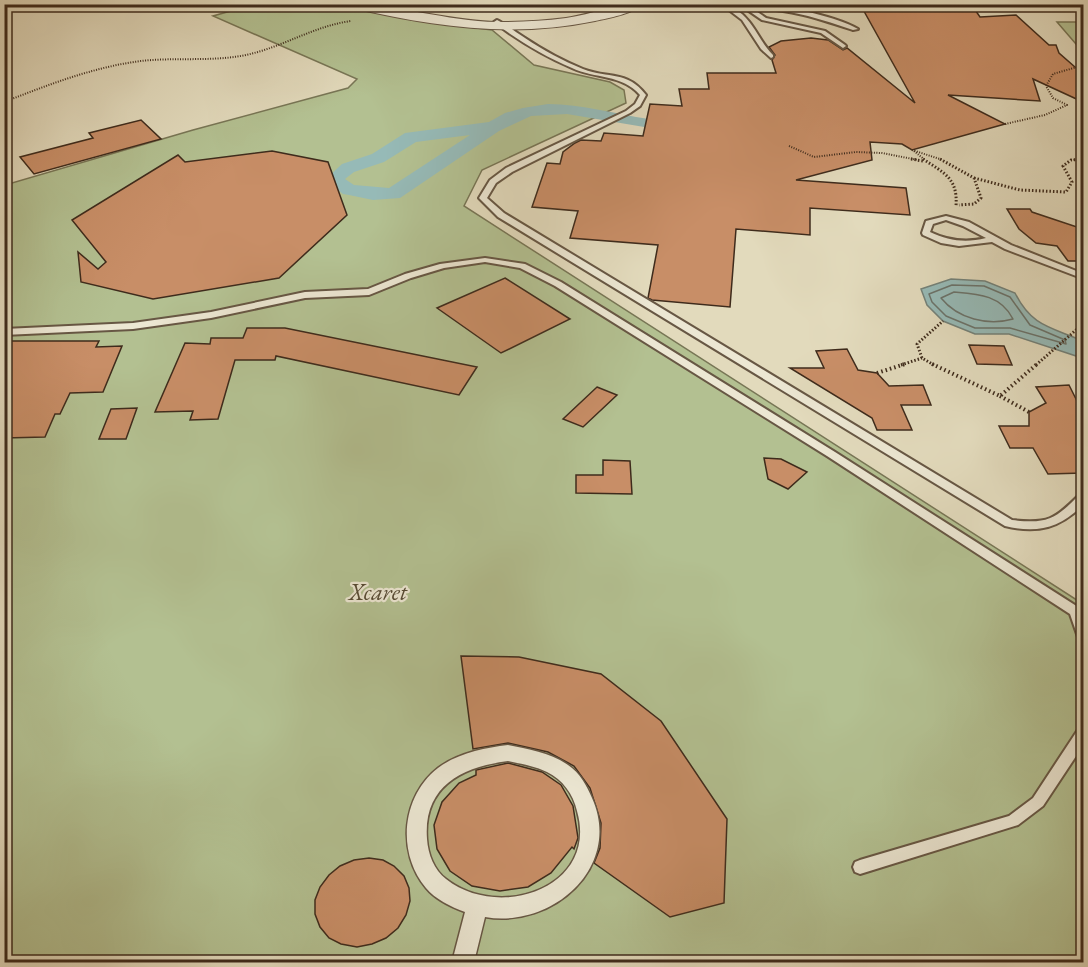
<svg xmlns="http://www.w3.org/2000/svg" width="1088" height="967" viewBox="0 0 1088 967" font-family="'EB Garamond',serif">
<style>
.green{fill:#b3c091;stroke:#787656;stroke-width:1.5}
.water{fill:#96bab7;stroke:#738179;stroke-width:1.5}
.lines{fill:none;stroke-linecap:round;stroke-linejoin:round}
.shore{stroke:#6a726a;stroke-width:1.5}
.canal{fill:#96bab7;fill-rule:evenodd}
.building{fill:#c88e67;stroke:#3e2b1c;stroke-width:1.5}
.service-casing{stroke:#675744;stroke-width:4}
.pedestrian-casing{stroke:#675744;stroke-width:3}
.tertiary-casing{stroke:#675744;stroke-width:2}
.path-far2{stroke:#3e2b1c;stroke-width:2;stroke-dasharray:1 1.5;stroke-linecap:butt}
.path-far1{stroke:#3e2b1c;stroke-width:3;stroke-dasharray:1.5 2;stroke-linecap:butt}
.path{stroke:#3e2b1c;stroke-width:4;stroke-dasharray:1.5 3;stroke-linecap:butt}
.service{fill:#ece7d3;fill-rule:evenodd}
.pedestrian{fill:#ece7d3;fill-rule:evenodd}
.tertiary{fill:#ece7d3;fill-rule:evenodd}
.labels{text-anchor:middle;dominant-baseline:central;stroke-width:4.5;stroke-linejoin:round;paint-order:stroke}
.park-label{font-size:24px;font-style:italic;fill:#554933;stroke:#ece7d3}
</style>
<rect width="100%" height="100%" fill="#e2dabc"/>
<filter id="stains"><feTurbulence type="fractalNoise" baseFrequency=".00333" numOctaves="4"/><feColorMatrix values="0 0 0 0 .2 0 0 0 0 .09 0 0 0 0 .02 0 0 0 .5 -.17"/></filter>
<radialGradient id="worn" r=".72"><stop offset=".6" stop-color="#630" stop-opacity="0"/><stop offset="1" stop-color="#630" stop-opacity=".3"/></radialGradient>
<g class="green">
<polygon points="346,4 422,21 492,30 534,65 610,82 624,90 626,103 482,170 464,206 1083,604 1083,962 5,962 5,185 193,130 348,88 357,79 213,16 252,5"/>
<polygon points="1057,22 1083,22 1083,51 1082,51"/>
</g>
<path class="water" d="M951,279L985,281L1015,293C1032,327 1051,327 1083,341V362L1079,357L1009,334H975L943,321L927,305L921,289Z"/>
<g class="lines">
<g class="shore">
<polygon points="952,285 984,286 1010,297 1030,325 1065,340 1066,344 1010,328 975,328 946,316 932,302 929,294"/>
<path d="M954,292C978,294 1001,295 1013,319C988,326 958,319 941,298Z"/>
</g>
<path class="canal" d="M548,104C583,104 614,114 649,119C660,120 681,117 688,126L680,131L662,130L567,114L531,116L499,131L400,198L373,200L349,195L343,194L325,180L342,164L372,154L405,133L489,122L505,113L523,108ZM470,135L389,188L354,185L345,179L354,172L384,162L416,142Z"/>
</g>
<g class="building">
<polygon points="860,4 971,4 980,17 1016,15 1049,45 1056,45 1059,53 1083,74 1083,102 1033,79 1040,101 948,95 1005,124 912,150 902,144 870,142 872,160 796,180 906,188 910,215 810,208 810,235 736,229 730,307 652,300 648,298 658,245 570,238 578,211 532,207 547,163 560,164 563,152 575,143 581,140 601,141 604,133 643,136 650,104 682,106 679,89 709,89 707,73 776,73 772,60 775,55 769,47 781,41 811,38 828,40 843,50 847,48 915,103"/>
<polygon points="141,120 161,139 34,174 20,157 93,138 89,133"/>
<polygon points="272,151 328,162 347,215 279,278 153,299 81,282 78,252 98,269 106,262 72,220 178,155 185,162"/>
<polygon points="1007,209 1030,209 1032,212 1083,229 1083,261 1068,261 1057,246 1036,243 1019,229"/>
<polygon points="505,278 570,319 501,353 437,308"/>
<polygon points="247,328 285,328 477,367 459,395 276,356 275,360 235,360 218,419 190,420 193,411 155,412 185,343 210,344 211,338 243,338"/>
<polygon points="4,341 99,341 96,347 122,346 103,392 70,393 60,414 55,414 45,437 4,438"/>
<polygon points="969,345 1004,346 1012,365 977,364"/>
<polygon points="847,349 858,370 877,373 889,386 923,385 931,405 901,405 912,430 877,430 872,418 790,368 824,368 816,351"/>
<polygon points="1069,385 1077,401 1083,401 1083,473 1048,474 1033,448 1010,448 999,426 1029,426 1029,412 1046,403 1036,387"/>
<polygon points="597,387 617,395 583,427 563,419"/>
<polygon points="137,408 126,439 99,439 111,409"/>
<polygon points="764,458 781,459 807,472 788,489 768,479"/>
<polygon points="603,460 630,461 632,494 576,493 576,475 603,475"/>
<polygon points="461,656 519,657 601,674 661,721 727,819 724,903 670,917 594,863 600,848 601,823 590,788 574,766 548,752 508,743 473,749"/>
<polygon points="508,763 542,772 561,785 573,806 578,838 574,849 572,847 551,873 528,887 500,891 472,886 450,871 437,849 434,825 442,802 459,783 476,775 476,770"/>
<polygon points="369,858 383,860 394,866 404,876 409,888 410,901 406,915 398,928 386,938 372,944 357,947 341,944 329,938 320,927 315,914 315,900 320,887 329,875 340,866 354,860"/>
</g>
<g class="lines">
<g class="service-casing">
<g id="service">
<path d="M721,4H728L734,8C739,7 742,5 746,5C775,3 833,15 858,29L853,30C820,19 788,8 753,9L766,18L825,31L845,45L846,46L843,48L821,33L762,20L746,9L738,11C754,22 759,41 773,55V57L771,58L761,49L742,20Z"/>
<path d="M497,20C507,25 515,32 525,38C543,50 563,61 583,69C609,79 627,70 646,95L640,106L630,113L512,172L496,183L487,198L504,213L1012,520C1047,524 1055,520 1080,494H1084V504C1060,528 1038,534 1005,526L498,217L479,198L490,180L506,168L626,111L635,104L640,95C622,74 595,79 572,68C544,56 519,41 495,23L494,22Z"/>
<path d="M946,216L969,222L1011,245L1084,274V279L1005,249L992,242L959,246L941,243L923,235L922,233L926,221ZM946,220L963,226L986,238C966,243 949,241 930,232L933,224Z"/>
<polygon points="485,258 525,264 561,282 835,452 1078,607 1084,608 1084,641 1080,640 1078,637 1070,614 827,456 555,286 520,268 485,262 444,268 411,278 369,295 305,298 211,318 133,329 4,335 4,329 133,323 211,312 305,292 368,289 405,274 440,264"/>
<polygon points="1084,727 1084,744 1043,806 1018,825 860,874 855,872 853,867 855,862 860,860 1009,816 1033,798 1079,728"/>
</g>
</g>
<g class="pedestrian-casing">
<path id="pedestrian" d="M508,745C528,749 551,753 568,765C580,773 587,786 592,798C623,867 552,929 485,917L474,962H452L465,912C451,907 435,899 426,888C396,852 402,796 438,768C458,753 484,748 508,745ZM508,761C521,764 535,766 547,772C563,780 573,794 577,811C599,888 499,921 446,879C434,870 428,854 427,839C423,786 462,767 508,761Z"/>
</g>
<g class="tertiary-casing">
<path id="tertiary" d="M346,4C397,4 446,21 497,22C520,22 543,21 566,18C593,14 615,4 643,4C632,14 609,18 595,21C513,38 434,27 353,8Z"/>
</g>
<g class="path-far2">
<path d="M4,102C48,85 93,67 141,61C175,57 212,62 246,55C283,47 314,26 351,21"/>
<polyline points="1005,124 1045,115 1067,105 1053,98 1046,86 1053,74 1084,65"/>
<polyline points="789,146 814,157 856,152 882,153 918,160"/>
<polyline points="912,150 943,160"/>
<polyline points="914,151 925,160"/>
<polyline points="1071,160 1084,159"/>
</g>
<g class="path-far1">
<polyline points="911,159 923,161"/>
<path d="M923,159C944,173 958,178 956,206"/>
<polyline points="940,159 974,178 981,198 974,204 959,205"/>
<polyline points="974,178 1020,190 1066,192 1072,182 1063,166 1071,160 1084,159"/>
<polyline points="901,365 922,358"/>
<polyline points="934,365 922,358 917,344 943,321"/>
<polyline points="1036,365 1084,323"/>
</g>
<g class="path">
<polyline points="932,364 1000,396 1037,364"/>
<polyline points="877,373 905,364"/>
<polyline points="1000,396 1029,412"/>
</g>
<use href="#service" class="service"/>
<use href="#pedestrian" class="pedestrian"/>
<use href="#tertiary" class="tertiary"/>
</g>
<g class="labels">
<g class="park-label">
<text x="378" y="591">Xcaret</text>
</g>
</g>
<rect width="1088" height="967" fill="none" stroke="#e2dabc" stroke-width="24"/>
<rect x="6" y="6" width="1076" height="955" fill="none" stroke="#3e2b1c" stroke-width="3"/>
<rect x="12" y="12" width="1064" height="943" fill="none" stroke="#3e2b1c" stroke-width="1.5"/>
<rect width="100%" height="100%" filter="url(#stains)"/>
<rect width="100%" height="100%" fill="url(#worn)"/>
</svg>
